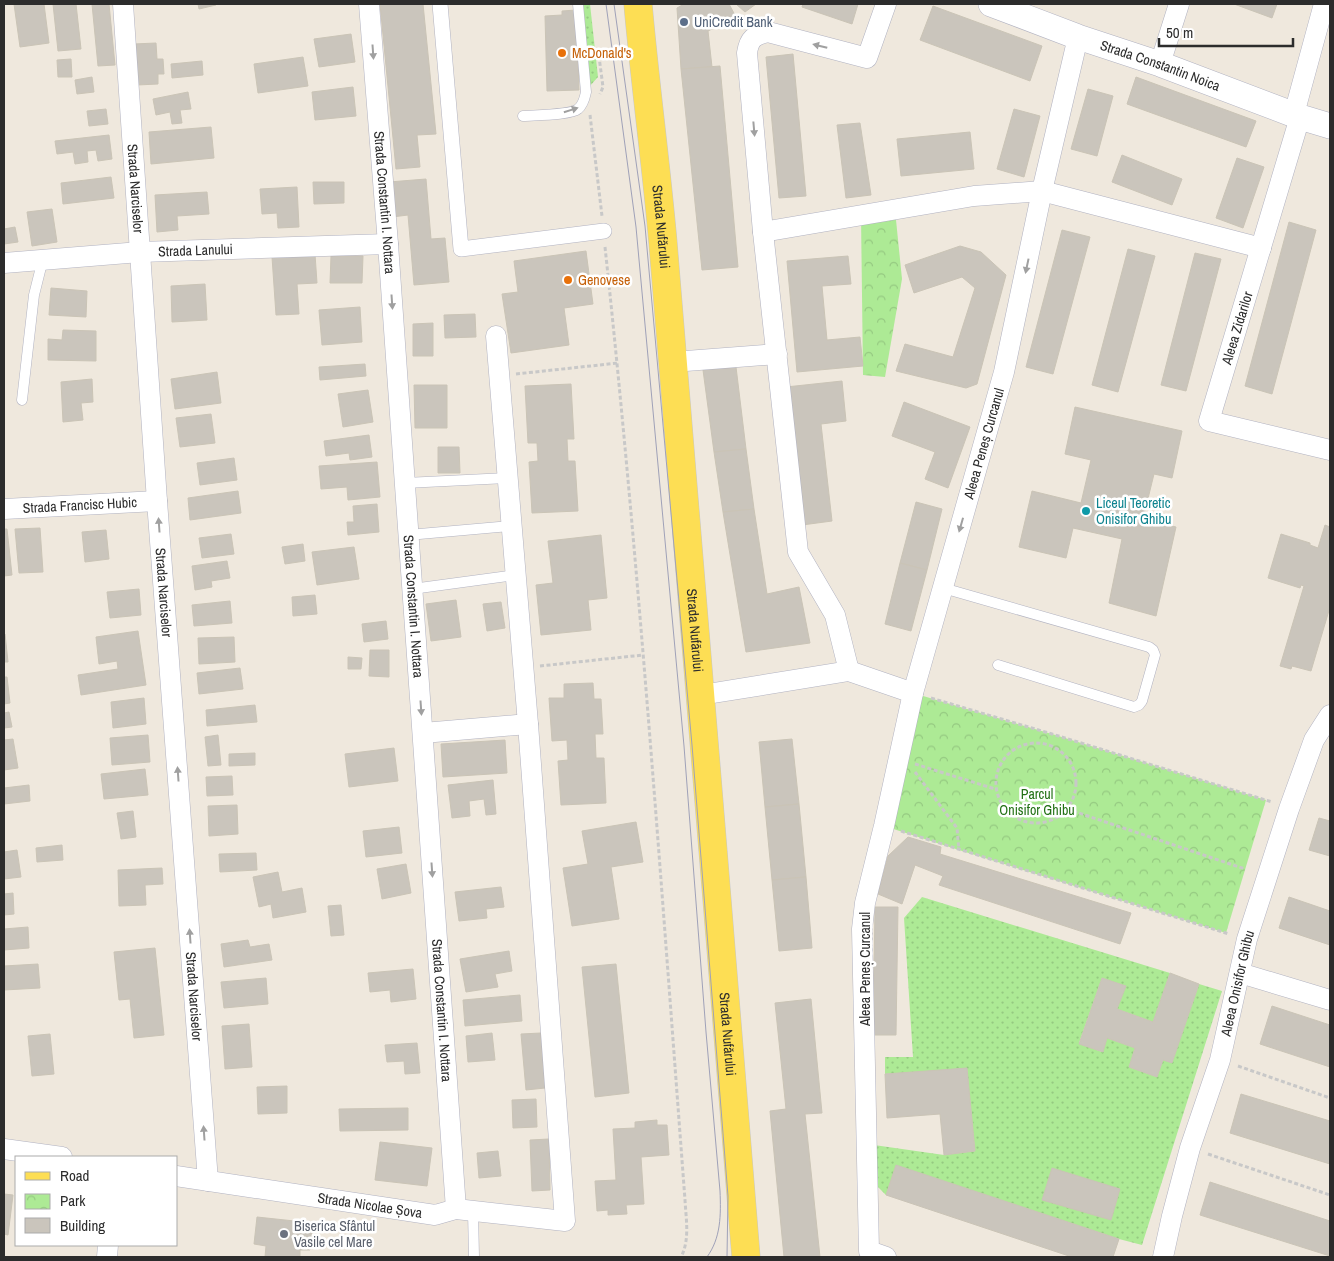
<svg xmlns="http://www.w3.org/2000/svg" width="1334" height="1261" viewBox="0 0 1334 1261" font-family="'Archivo Narrow',sans-serif">
<style>
.grass{fill:url(#grass-dots)}
.park{fill:url(#park-crowns)}
.building{fill:#cac5bc;stroke:#cac4b6}
.lines{fill:none;stroke-linecap:round;stroke-linejoin:round}
.service-casing{stroke:#b1b2c1;stroke-width:11}
.pedestrian-casing{stroke:#b1b2c1;stroke-width:16}
.minor-casing{stroke:#b1b2c1;stroke-width:21}
.tertiary-casing{stroke:#b1b2c1;stroke-width:26}
.primary-casing{stroke:#c8c8c8;stroke-width:29}
.path{stroke:#c8c8c8;stroke-width:3;stroke-dasharray:4 2.5;stroke-linecap:butt}
.service{stroke:#fff;stroke-width:10}
.pedestrian{stroke:#fff;stroke-width:15}
.minor{stroke:#fff;stroke-width:20}
.tertiary{stroke:#fff;stroke-width:25}
.primary{stroke:#fdde54;stroke-width:28}
.tram{stroke:#9fa1b8;stroke-width:1}
.oneway{fill:#a0a0a0}
.service-dot{fill:#5c6f8a;stroke:#fff;stroke-width:2}
.food-dot{fill:#e8710a;stroke:#fff;stroke-width:2}
.culture-dot{fill:#0f9aa8;stroke:#fff;stroke-width:2}
.worship-dot{fill:#6b7280;stroke:#fff;stroke-width:2}
.labels{text-anchor:middle;dominant-baseline:central;stroke-width:5;stroke-linejoin:round;paint-order:stroke}
.service-label{font-size:14px;fill:#4e5e75;stroke:#fff;text-anchor:start}
.food-label{font-size:14px;fill:#c56008;stroke:#fff;text-anchor:start}
.street-label{font-size:14px;fill:#2c2c2c;stroke:#fff}
.culture-label{font-size:14px;fill:#0d838f;stroke:#fff;text-anchor:start}
.park-label{font-size:14px;fill:#227014;stroke:#fff}
.worship-label{font-size:14px;fill:#5b616d;stroke:#fff;text-anchor:start}
</style>
<defs>
<pattern id="grass-dots" width="8" height="8" patternUnits="userSpaceOnUse" patternTransform="scale(1.25)"><rect width="8" height="8" fill="#adea95"/><path d="M2 2h.1M6 6h.1" fill="none" stroke="#95c981" stroke-width="1.8" stroke-linecap="round"/></pattern>
<pattern id="park-crowns" width="20" height="18" patternUnits="userSpaceOnUse" patternTransform="scale(1.25)"><rect width="20" height="18" fill="#adea95"/><path d="M2 6a3 3 0 1 1 6 0M12 15a3 3 0 1 1 6 0" fill="none" stroke="#95c981"/></pattern>
</defs>
<rect width="100%" height="100%" fill="#efe8dd"/>
<g class="grass">
<polygon points="580,4 590,4 598,77 589,87"/>
<polygon points="922,897 1170,973 1153,1022 1117,1009 1125,986 1102,978 1079,1043 1102,1052 1107,1038 1135,1048 1129,1067 1157,1077 1163,1060 1172,1062 1199,984 1222,991 1142,1245 1119,1239 896,1166 886,1195 877,1186 874,1145 944,1155 975,1151 967,1069 885,1074 885,1057 913,1057 904,918"/>
</g>
<g class="park">
<polygon points="895,210 902,279 885,377 863,375 861,215"/>
<polygon points="913,693 1052,734 1266,800 1226,933 959,850 884,826"/>
</g>
<g class="building">
<polygon points="14,4 44,4 49,43 20,47"/>
<polygon points="53,4 76,4 81,49 58,51"/>
<polygon points="92,4 109,4 115,65 98,66"/>
<polygon points="198,4 216,4 216,5 199,9"/>
<polygon points="380,4 423,4 436,134 417,135 420,167 396,169"/>
<polygon points="684,4 729,4 736,17 708,31 712,67 681,69 677,8"/>
<polygon points="736,4 756,4 745,12"/>
<polygon points="803,4 858,4 852,24 802,7"/>
<polygon points="1234,4 1277,4 1272,18"/>
<polygon points="933,6 1042,46 1030,81 920,40"/>
<polygon points="576,10 579,90 547,91 545,16 562,15 562,11"/>
<polygon points="351,34 355,62 319,67 314,39"/>
<polygon points="156,43 157,59 163,59 164,74 158,74 158,84 137,85 134,44"/>
<polygon points="793,54 806,196 779,198 766,57"/>
<polygon points="303,57 308,86 258,93 254,64"/>
<polygon points="71,59 72,77 58,77 57,60"/>
<polygon points="202,61 203,75 172,78 171,64"/>
<polygon points="720,66 738,267 702,270 681,69"/>
<polygon points="92,77 94,92 77,94 75,80"/>
<polygon points="1136,77 1256,121 1246,147 1127,104"/>
<polygon points="353,87 356,116 315,120 312,92"/>
<polygon points="1088,89 1113,96 1097,156 1071,149"/>
<polygon points="188,92 191,109 180,110 182,123 172,124 170,112 156,115 153,99"/>
<polygon points="106,109 108,124 89,126 87,111"/>
<polygon points="1014,109 1040,116 1024,177 997,169"/>
<polygon points="860,123 871,195 846,198 837,125"/>
<polygon points="211,127 214,158 151,164 149,132"/>
<polygon points="970,132 974,169 901,176 897,139"/>
<polygon points="109,135 112,159 98,161 96,150 87,151 88,162 75,164 73,152 57,154 55,141"/>
<polygon points="1122,155 1182,179 1172,205 1112,182"/>
<polygon points="1237,158 1264,167 1243,228 1216,218"/>
<polygon points="111,177 114,198 63,204 61,183"/>
<polygon points="426,179 431,239 445,238 449,282 414,285 408,215 392,217 389,182"/>
<polygon points="313,182 344,182 344,203 314,204"/>
<polygon points="297,187 299,227 278,228 277,213 262,214 260,189"/>
<polygon points="207,192 209,214 177,216 178,230 157,232 155,195"/>
<polygon points="52,209 57,242 32,246 27,212"/>
<polygon points="1289,222 1316,230 1272,394 1245,386"/>
<polygon points="15,227 18,242 4,244 4,229"/>
<polygon points="1062,230 1090,237 1053,374 1026,367"/>
<polygon points="960,246 981,252 1006,275 977,384 966,388 896,371 905,344 953,357 975,288 962,277 914,293 905,265"/>
<polygon points="1128,249 1155,256 1118,392 1092,385"/>
<polygon points="586,251 593,304 564,308 569,345 511,353 502,294 518,292 514,261"/>
<polygon points="1195,253 1221,259 1186,391 1161,385"/>
<polygon points="315,254 317,283 297,284 299,314 276,315 272,257"/>
<polygon points="331,256 363,256 362,283 330,283"/>
<polygon points="848,256 851,284 822,286 827,340 860,337 863,366 797,372 787,261"/>
<polygon points="205,284 207,320 172,322 171,286"/>
<polygon points="51,288 87,291 86,317 49,315"/>
<polygon points="360,307 362,342 322,345 319,310"/>
<polygon points="475,314 476,337 445,338 444,315"/>
<polygon points="433,323 433,356 413,356 413,324"/>
<polygon points="63,330 96,331 96,361 48,360 48,339 62,340"/>
<polygon points="365,364 366,376 320,380 319,367"/>
<polygon points="736,367 746,449 714,452 703,370"/>
<polygon points="217,372 221,403 175,409 171,379"/>
<polygon points="92,379 93,402 81,403 83,420 63,422 61,382"/>
<polygon points="842,381 846,421 821,424 832,521 802,525 786,387"/>
<polygon points="571,384 574,439 567,439 568,461 575,461 578,511 532,513 529,462 538,461 537,443 528,443 525,386"/>
<polygon points="414,385 447,385 447,428 415,428"/>
<polygon points="368,390 373,422 343,427 338,394"/>
<polygon points="904,402 970,427 948,488 925,479 935,452 892,436"/>
<polygon points="1075,407 1182,431 1172,478 1154,474 1143,519 1176,527 1156,616 1109,603 1122,539 1073,528 1066,558 1019,547 1032,491 1081,503 1091,460 1065,454"/>
<polygon points="211,414 215,443 180,447 176,418"/>
<polygon points="369,435 372,457 350,460 349,453 326,456 324,441"/>
<polygon points="438,447 459,447 460,473 438,473"/>
<polygon points="746,449 754,509 723,512 714,452"/>
<polygon points="234,458 237,480 200,485 197,463"/>
<polygon points="377,462 380,497 348,500 347,487 321,489 319,466"/>
<polygon points="238,491 241,513 190,520 188,498"/>
<polygon points="916,502 942,509 927,570 900,563"/>
<polygon points="377,504 379,532 348,535 347,522 354,522 353,506"/>
<polygon points="754,509 767,594 799,587 810,643 746,652 723,512"/>
<polygon points="1325,525 1330,527 1330,607 1311,671 1292,666 1291,669 1280,666 1304,586 1301,585 1300,588 1268,578 1281,534 1310,543 1310,545 1318,548"/>
<polygon points="40,528 43,572 19,573 15,529"/>
<polygon points="4,529 7,529 12,575 4,576"/>
<polygon points="106,530 109,559 85,562 82,532"/>
<polygon points="231,534 234,554 202,558 199,538"/>
<polygon points="601,535 607,598 588,600 591,630 541,635 536,585 553,583 548,541"/>
<polygon points="303,544 305,561 285,564 282,547"/>
<polygon points="354,547 359,579 317,585 312,552"/>
<polygon points="227,561 230,578 211,581 212,587 195,590 192,566"/>
<polygon points="900,563 927,570 911,631 885,624"/>
<polygon points="139,589 141,615 110,618 107,592"/>
<polygon points="315,595 317,614 293,616 292,597"/>
<polygon points="456,600 461,637 431,641 426,604"/>
<polygon points="230,601 232,623 194,626 192,605"/>
<polygon points="501,602 505,628 487,631 483,604"/>
<polygon points="386,621 388,639 364,642 362,624"/>
<polygon points="138,631 146,685 81,695 78,675 118,669 117,661 99,664 96,637"/>
<polygon points="4,634 5,634 8,662 4,662"/>
<polygon points="234,637 235,662 199,664 198,638"/>
<polygon points="370,650 389,650 389,677 369,676"/>
<polygon points="348,657 362,658 361,669 348,669"/>
<polygon points="240,668 243,689 199,694 197,673"/>
<polygon points="4,677 7,677 10,703 4,704"/>
<polygon points="593,683 594,699 601,699 603,734 595,734 596,758 604,758 606,803 561,805 558,761 568,760 567,740 552,741 549,698 564,698 564,684"/>
<polygon points="144,698 146,724 113,728 111,702"/>
<polygon points="255,705 257,722 207,726 206,710"/>
<polygon points="9,712 12,727 4,728 4,713"/>
<polygon points="148,735 150,762 112,765 110,738"/>
<polygon points="218,735 221,765 208,766 205,737"/>
<polygon points="13,739 18,768 4,770 4,740"/>
<polygon points="792,739 799,804 765,807 759,742"/>
<polygon points="505,740 507,773 443,777 441,744"/>
<polygon points="394,748 398,781 349,787 345,754"/>
<polygon points="255,753 255,765 229,766 229,754"/>
<polygon points="145,769 148,795 104,799 101,774"/>
<polygon points="232,776 233,795 207,796 206,777"/>
<polygon points="493,780 496,814 486,815 484,799 469,801 470,816 452,818 448,785"/>
<polygon points="29,785 30,801 4,804 4,788"/>
<polygon points="799,804 806,877 772,880 765,807"/>
<polygon points="237,805 238,834 209,836 208,806"/>
<polygon points="133,811 136,837 121,839 117,813"/>
<polygon points="1319,818 1330,821 1330,856 1309,850"/>
<polygon points="636,822 643,862 611,867 619,919 572,926 563,868 588,864 582,831"/>
<polygon points="399,827 402,853 366,857 363,831"/>
<polygon points="908,837 941,847 940,854 1131,913 1120,944 939,885 943,876 915,865 902,904 878,894 888,856"/>
<polygon points="62,845 63,860 37,862 36,848"/>
<polygon points="17,850 21,877 4,879 4,852"/>
<polygon points="256,853 257,870 220,872 219,854"/>
<polygon points="406,864 411,893 382,899 377,869"/>
<polygon points="162,868 163,884 145,885 146,905 119,906 118,870"/>
<polygon points="278,872 282,892 302,888 306,912 273,918 271,904 259,907 253,877"/>
<polygon points="806,877 812,948 779,951 772,880"/>
<polygon points="501,887 504,907 486,909 487,918 459,921 455,892"/>
<polygon points="13,893 14,914 4,915 4,894"/>
<polygon points="1289,897 1330,911 1330,945 1279,928"/>
<polygon points="341,905 344,935 331,936 328,906"/>
<polygon points="875,907 898,907 896,1035 873,1035"/>
<polygon points="28,927 29,948 4,950 4,929"/>
<polygon points="248,940 250,947 269,944 272,960 224,967 221,944"/>
<polygon points="155,948 164,1035 134,1038 130,999 119,1000 114,952"/>
<polygon points="509,951 512,971 495,974 498,987 466,992 460,959"/>
<polygon points="38,964 40,988 4,990 4,966"/>
<polygon points="616,964 629,1093 595,1097 582,967"/>
<polygon points="413,969 416,999 391,1002 390,990 370,992 368,973"/>
<polygon points="1170,973 1199,984 1172,1063 1163,1060 1157,1077 1129,1067 1135,1048 1107,1038 1103,1052 1079,1044 1102,978 1126,986 1117,1009 1153,1022"/>
<polygon points="266,978 268,1004 224,1008 221,982"/>
<polygon points="520,995 522,1021 465,1026 463,1000"/>
<polygon points="811,999 822,1113 805,1114 820,1257 784,1257 770,1111 786,1109 775,1003"/>
<polygon points="1272,1006 1330,1025 1330,1067 1260,1044"/>
<polygon points="249,1024 252,1067 225,1069 222,1026"/>
<polygon points="492,1033 495,1060 468,1062 466,1036"/>
<polygon points="541,1033 545,1088 526,1090 521,1034"/>
<polygon points="50,1034 54,1074 32,1076 28,1036"/>
<polygon points="417,1043 420,1073 405,1074 404,1061 387,1062 385,1045"/>
<polygon points="967,1068 975,1151 944,1155 940,1114 887,1118 885,1074"/>
<polygon points="287,1086 287,1113 258,1114 257,1087"/>
<polygon points="1241,1094 1330,1121 1330,1164 1230,1133"/>
<polygon points="536,1099 537,1127 513,1128 512,1100"/>
<polygon points="408,1108 408,1130 340,1131 339,1109"/>
<polygon points="657,1120 657,1125 667,1125 669,1155 641,1157 644,1204 626,1205 627,1214 608,1215 608,1210 597,1211 595,1181 616,1180 613,1129 635,1128 635,1122"/>
<polygon points="549,1139 550,1190 532,1191 530,1140"/>
<polygon points="380,1142 432,1148 427,1186 375,1180"/>
<polygon points="498,1151 501,1176 479,1178 477,1153"/>
<polygon points="896,1165 1119,1239 1113,1257 1072,1257 886,1195"/>
<polygon points="1052,1168 1120,1189 1111,1220 1042,1200"/>
<polygon points="1210,1182 1330,1221 1330,1256 1200,1215"/>
<polygon points="4,1194 13,1195 8,1235 4,1234"/>
<polygon points="257,1217 313,1223 310,1250 300,1250 300,1257 265,1257 266,1246 254,1244"/>
</g>
<g class="lines">
<g class="service-casing">
<g id="service">
<path d="M523,116C535,115 571,115 578,109C583,105 585,97 586,92L578,4"/>
<polyline points="22,400 34,295 43,259"/>
<polyline points="405,483 507,478"/>
<polyline points="408,535 511,526"/>
<polyline points="943,588 1149,647 1153,650 1155,655 1142,701 1139,705 1134,707 998,665"/>
<polyline points="412,589 515,575"/>
<polyline points="473,1211 474,1257"/>
</g>
</g>
<g class="pedestrian-casing">
<polyline id="pedestrian" points="440,4 461,249 604,231"/>
</g>
<g class="minor-casing">
<g id="minor">
<path id="s1" d="M123,4L157,501L208,1181"/>
<path id="s2" d="M369,4L388,244L456,1209"/>
<polyline points="1160,64 1179,4"/>
<polyline points="1294,114 1324,4"/>
<polyline points="1300,117 1209,421 1330,450"/>
<polyline points="763,232 974,196 1042,191 1261,248"/>
<path id="s3" d="M4,263L140,252L388,244"/>
<polyline points="673,362 777,354"/>
<path id="s4" d="M4,509L157,501"/>
<path d="M849,671L835,615L798,552L763,232L747,53C749,39 754,35 768,32L867,58L886,4"/>
<polyline points="701,695 849,671 913,693"/>
<polyline points="423,733 528,724"/>
<polyline points="1240,973 1330,1000"/>
<polyline points="4,1149 62,1157"/>
<path id="s5" d="M176,1176L435,1215L456,1209L565,1221L528,724L496,336"/>
<polyline points="107,1257 108,1245"/>
<path id="s6" d="M886,1257L869,1251L862,929L865,903L884,826L913,693L1004,372L1042,191L1078,37"/>
<path id="s7" d="M1163,1257L1172,1216L1190,1148L1220,1060L1247,939L1289,809L1314,740L1330,715"/>
</g>
</g>
<g class="tertiary-casing">
<g id="tertiary">
<path id="s8" d="M991,4L1078,37L1160,64L1300,117L1330,126"/>
</g>
</g>
<g class="primary-casing">
<g id="primary">
<path id="s9" d="M638,4C645,84 656,163 663,243C692,581 718,919 746,1257"/>
</g>
</g>
<g class="path">
<polyline points="598,49 603,87 600,94"/>
<polyline points="590,115 602,216"/>
<path d="M605,247C639,564 661,882 685,1200C686,1219 690,1240 681,1257"/>
<polyline points="516,374 618,363"/>
<polyline points="540,666 643,655"/>
<polyline points="931,698 1052,734 1272,802"/>
<circle cx="1036" cy="783" r="40"/>
<polyline points="915,764 995,789"/>
<polyline points="915,772 957,828 959,850"/>
<polyline points="1067,809 1245,869"/>
<polyline points="901,831 1229,934"/>
<polyline points="1238,1066 1330,1098"/>
<polyline points="1208,1154 1330,1195"/>
</g>
<use href="#service" class="service"/>
<use href="#pedestrian" class="pedestrian"/>
<use href="#minor" class="minor"/>
<use href="#tertiary" class="tertiary"/>
<use href="#primary" class="primary"/>
<g class="tram">
<path d="M606,4L636,227L684,746L706,1032L720,1191C721,1215 721,1238 707,1257"/>
<polyline points="614,4 645,226 692,745 728,1196 727,1257"/>
</g>
</g>
<defs><path id="oneway-solid" d="M-6-.8H1V-3.2L6.5 0L1 3.2V.8H-6Z" transform="scale(1.25)"/></defs>
<g class="oneway">
<use href="#oneway-solid" transform="translate(820 46) rotate(-166)"/>
<use href="#oneway-solid" transform="translate(373 52) rotate(86)"/>
<use href="#oneway-solid" transform="translate(571 110) rotate(-18)"/>
<use href="#oneway-solid" transform="translate(754 129) rotate(85)"/>
<use href="#oneway-solid" transform="translate(1027 266) rotate(102)"/>
<use href="#oneway-solid" transform="translate(392 302) rotate(86)"/>
<use href="#oneway-solid" transform="translate(159 525) rotate(-94)"/>
<use href="#oneway-solid" transform="translate(961 525) rotate(106)"/>
<use href="#oneway-solid" transform="translate(421 708) rotate(86)"/>
<use href="#oneway-solid" transform="translate(178 774) rotate(-94)"/>
<use href="#oneway-solid" transform="translate(432 870) rotate(86)"/>
<use href="#oneway-solid" transform="translate(190 936) rotate(-94)"/>
<use href="#oneway-solid" transform="translate(204 1133) rotate(-94)"/>
</g>
<circle class="service-dot" cx="684" cy="22" r="5"/>
<g class="food-dot">
<circle cx="562" cy="53" r="5"/>
<circle cx="568" cy="280" r="5"/>
</g>
<circle class="culture-dot" cx="1086" cy="511" r="5"/>
<circle class="worship-dot" cx="284" cy="1234" r="5"/>
<g class="labels">
<g class="service-label">
<text x="694" y="22">UniCredit Bank</text>
</g>
<g class="food-label">
<text x="572" y="53">McDonald's</text>
<text x="578" y="280">Genovese</text>
</g>
<g class="street-label">
<text stroke="none"><textPath href="#s8" startOffset="180">Strada Constantin Noica</textPath></text>
<text stroke="none"><textPath href="#s1" startOffset="185">Strada Narciselor</textPath></text>
<text stroke="none"><textPath href="#s2" startOffset="199">Strada Constantin I. Nottara</textPath></text>
<text stroke="none"><textPath href="#s9" startOffset="224">Strada Nufărului</textPath></text>
<text stroke="none"><textPath href="#s3" startOffset="192">Strada Lanului</textPath></text>
<text transform="translate(1237 328) rotate(-73)">Aleea Zidarilor</text>
<text stroke="none"><textPath href="#s6" startOffset="841">Aleea Peneș Curcanul</textPath></text>
<text stroke="none"><textPath href="#s4" startOffset="76">Strada Francisc Hubic</textPath></text>
<text stroke="none"><textPath href="#s1" startOffset="590">Strada Narciselor</textPath></text>
<text stroke="none"><textPath href="#s2" startOffset="604">Strada Constantin I. Nottara</textPath></text>
<text stroke="none"><textPath href="#s9" startOffset="629">Strada Nufărului</textPath></text>
<text transform="translate(865 969) rotate(-90)">Aleea Peneș Curcanul</text>
<text stroke="none"><textPath href="#s7" startOffset="284">Aleea Onisifor Ghibu</textPath></text>
<text stroke="none"><textPath href="#s1" startOffset="995">Strada Narciselor</textPath></text>
<text stroke="none"><textPath href="#s2" startOffset="1009">Strada Constantin I. Nottara</textPath></text>
<text stroke="none"><textPath href="#s9" startOffset="1034">Strada Nufărului</textPath></text>
<text stroke="none"><textPath href="#s5" startOffset="196">Strada Nicolae Șova</textPath></text>
</g>
<g class="culture-label">
<text x="1096" y="503">Liceul Teoretic<tspan x="1096" dy="16">Onisifor Ghibu</tspan></text>
</g>
<g class="park-label">
<text x="1037" y="794">Parcul<tspan x="1037" dy="16">Onisifor Ghibu</tspan></text>
</g>
<g class="worship-label">
<text x="294" y="1226">Biserica Sfântul<tspan x="294" dy="16">Vasile cel Mare</tspan></text>
</g>
</g>
<rect width="1334" height="1261" fill="none" stroke="#2c2c2c" stroke-width="10"/>
<rect x="15" y="1156" width="162" height="90" fill="#ffffff" stroke="#ababab"/>
<rect x="25" y="1172" width="25" height="8" fill="#fdde54" stroke="#ababab"/>
<text x="60" y="1181" font-size="15" fill="#2c2c2c">Road</text>
<rect x="25" y="1194" width="25" height="15" fill="url(#park-crowns)" stroke="#ababab"/>
<text x="60" y="1206" font-size="15" fill="#2c2c2c">Park</text>
<rect x="25" y="1218" width="25" height="15" fill="#cac5bc" stroke="#ababab"/>
<text x="60" y="1231" font-size="15" fill="#2c2c2c">Building</text>
<path d="M1159 38v8h134v-8" fill="none" stroke="#2c2c2c" stroke-width="2.5"/>
<text x="1166" y="38" font-size="15" fill="#2c2c2c" stroke="#ffffff" stroke-width="4" paint-order="stroke">50 m</text>
</svg>
